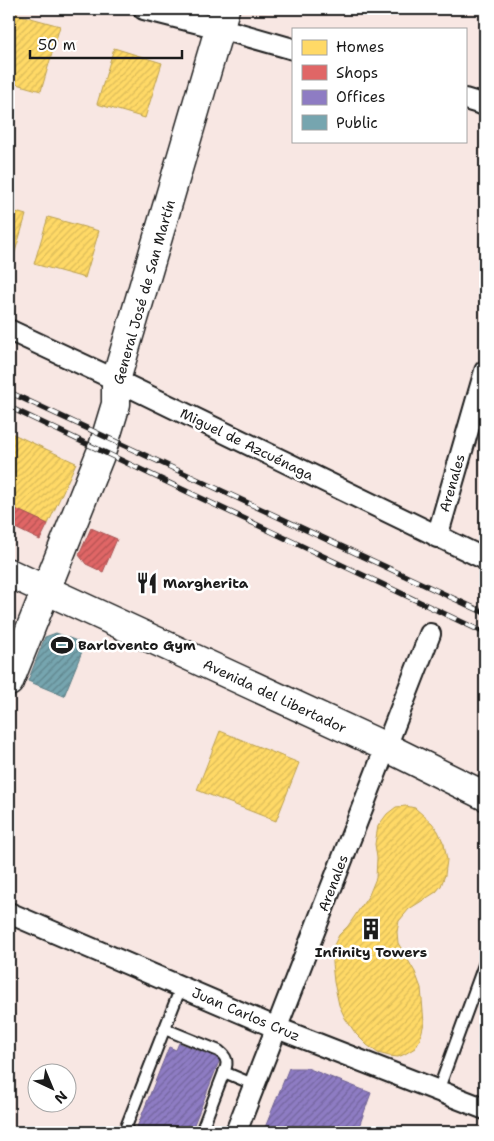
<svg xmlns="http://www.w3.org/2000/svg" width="494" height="1141" viewBox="0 0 494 1141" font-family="'Shantell Sans',sans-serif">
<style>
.homes{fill:url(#homes-hatch);stroke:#bba050}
.shops{fill:url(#shops-hatch);stroke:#a55050}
.offices{fill:url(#offices-hatch);stroke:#6c5f91}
.public{fill:url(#public-hatch);stroke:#5b7c83}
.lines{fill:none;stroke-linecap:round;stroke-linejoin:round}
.lane-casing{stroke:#1c1c1c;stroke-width:14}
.street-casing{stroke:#1c1c1c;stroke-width:24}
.secondary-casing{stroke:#1c1c1c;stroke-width:31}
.primary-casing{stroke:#1c1c1c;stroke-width:31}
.lane{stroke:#fff;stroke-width:10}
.street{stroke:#fff;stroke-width:20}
.secondary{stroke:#fff;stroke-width:28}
.primary{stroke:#fff;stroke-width:28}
.rail-casing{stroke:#1c1c1c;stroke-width:5.5}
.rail{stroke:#fff;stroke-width:4;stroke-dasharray:11;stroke-linecap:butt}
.labels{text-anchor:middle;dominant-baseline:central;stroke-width:5;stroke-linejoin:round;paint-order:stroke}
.street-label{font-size:14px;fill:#1c1c1c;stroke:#fff}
.poi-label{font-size:14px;font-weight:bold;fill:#1c1c1c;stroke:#fff;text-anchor:start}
</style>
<defs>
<pattern id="homes-hatch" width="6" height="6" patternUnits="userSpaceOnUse" patternTransform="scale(1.25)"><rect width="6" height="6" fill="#ffd966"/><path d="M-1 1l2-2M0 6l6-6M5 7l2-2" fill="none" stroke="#daba58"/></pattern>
<pattern id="shops-hatch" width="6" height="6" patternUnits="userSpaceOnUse" patternTransform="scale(1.25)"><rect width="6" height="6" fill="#e06666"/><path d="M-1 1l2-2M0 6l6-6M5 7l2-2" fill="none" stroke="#b55353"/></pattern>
<pattern id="offices-hatch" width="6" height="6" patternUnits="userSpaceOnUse" patternTransform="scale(1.25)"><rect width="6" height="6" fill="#8e7cc3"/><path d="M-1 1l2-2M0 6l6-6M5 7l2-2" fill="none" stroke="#73659e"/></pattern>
<pattern id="public-hatch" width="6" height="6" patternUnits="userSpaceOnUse" patternTransform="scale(1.25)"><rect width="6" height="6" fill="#76a5af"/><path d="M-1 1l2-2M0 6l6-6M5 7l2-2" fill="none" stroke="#60868e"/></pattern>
</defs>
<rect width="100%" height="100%" fill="#f8e7e3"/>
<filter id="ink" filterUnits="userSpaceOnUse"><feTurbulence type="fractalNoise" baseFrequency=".02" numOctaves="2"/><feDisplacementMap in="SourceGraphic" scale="10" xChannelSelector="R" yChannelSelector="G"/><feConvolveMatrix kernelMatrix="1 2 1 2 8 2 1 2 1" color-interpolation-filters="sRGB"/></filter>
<g filter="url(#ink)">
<g class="homes">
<polygon points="9,12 60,26 41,91 9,82"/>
<polygon points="114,48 162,63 145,118 97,104"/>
<polygon points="9,210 26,215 12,262 9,261"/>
<polygon points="48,217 99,231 85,278 34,264"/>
<polygon points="9,432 76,463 48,524 9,506"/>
<polygon points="220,731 299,763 276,821 197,790"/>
<polygon points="406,806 415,808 432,823 438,831 444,844 447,860 445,875 441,886 436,892 409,909 399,921 397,932 398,943 415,972 421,988 424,1023 420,1039 415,1048 405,1054 398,1057 389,1056 378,1053 367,1045 356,1034 345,1018 339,1005 334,982 332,963 332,949 339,935 348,926 369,895 376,878 377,858 375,844 378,826 387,814 396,807"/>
</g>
<g class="shops">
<polygon points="9,506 48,524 40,540 9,525"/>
<polygon points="91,528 117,539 103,572 86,564 79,555"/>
</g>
<g class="offices">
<polygon points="179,1043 220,1059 191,1132 135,1132 169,1047 176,1050"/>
<polygon points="289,1068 307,1068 371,1093 357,1132 271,1132 264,1130"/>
</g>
<polygon class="public" points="56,633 85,644 64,696 28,681 45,637"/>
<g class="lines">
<g class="lane-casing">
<g id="lane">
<path d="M165,1029L219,1051C224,1055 228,1059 226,1067L201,1132"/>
<polyline points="224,1072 255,1085"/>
<polyline points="438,1091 485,962"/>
<polyline points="124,1132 181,987"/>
</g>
</g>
<g class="street-casing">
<g id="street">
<polyline points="144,9 219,28 293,49"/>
<polyline points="465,99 485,105"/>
<polyline points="9,330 116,380 485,559"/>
<polyline points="437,537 485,371"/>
<polyline points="9,913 277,1028 485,1109"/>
<polyline points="236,1132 430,634"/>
</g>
</g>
<g class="secondary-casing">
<polyline id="secondary" points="9,682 102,450 116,404 116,380 225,9"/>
</g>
<g class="primary-casing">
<polyline id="primary" points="9,573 386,747 485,796"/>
</g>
<use href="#lane" class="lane"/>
<use href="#street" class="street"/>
<use href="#secondary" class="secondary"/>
<use href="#primary" class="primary"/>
<g class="rail-casing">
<g id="rail">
<polyline points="9,392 485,613"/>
<polyline points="9,407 485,633"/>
</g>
</g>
<use href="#rail" class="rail"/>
</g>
</g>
<defs>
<g id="restaurant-bare" transform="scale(1.725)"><path d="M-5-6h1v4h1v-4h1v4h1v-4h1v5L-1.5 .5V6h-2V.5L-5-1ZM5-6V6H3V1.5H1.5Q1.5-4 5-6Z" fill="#1c1c1c" stroke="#fff" stroke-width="2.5" paint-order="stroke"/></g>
<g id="stadium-bare" transform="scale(1.725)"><path d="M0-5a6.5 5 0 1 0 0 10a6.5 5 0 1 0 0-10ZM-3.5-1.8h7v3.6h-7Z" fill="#1c1c1c" stroke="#fff" stroke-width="2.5" paint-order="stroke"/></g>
<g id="building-bare" transform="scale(1.725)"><path d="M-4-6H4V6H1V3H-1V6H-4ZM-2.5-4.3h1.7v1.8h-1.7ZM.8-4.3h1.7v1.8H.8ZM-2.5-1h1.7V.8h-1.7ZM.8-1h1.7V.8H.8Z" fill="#1c1c1c" stroke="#fff" stroke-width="2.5" paint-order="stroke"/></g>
</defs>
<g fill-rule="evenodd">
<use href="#restaurant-bare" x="147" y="583"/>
<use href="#stadium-bare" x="62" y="645"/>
<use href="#building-bare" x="371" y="929"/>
</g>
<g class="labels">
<g class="street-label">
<text transform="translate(144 292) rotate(-74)">General José de San Martín</text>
<text transform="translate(247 444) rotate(26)">Miguel de Azcuénaga</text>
<text transform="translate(452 483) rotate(-74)">Arenales</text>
<text transform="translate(275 696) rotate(25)">Avenida del Libertador</text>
<text transform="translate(333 883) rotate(-69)">Arenales</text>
<text transform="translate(246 1014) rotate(23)">Juan Carlos Cruz</text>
</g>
<g class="poi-label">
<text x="163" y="583">Margherita</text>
<text x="78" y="645">Barlovento Gym</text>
<text x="371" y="952" text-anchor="middle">Infinity Towers</text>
</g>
</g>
<rect width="494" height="1141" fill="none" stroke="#fff" stroke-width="30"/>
<rect x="15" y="15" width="464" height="1111" fill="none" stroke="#1c1c1c" stroke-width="2" filter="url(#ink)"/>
<rect x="292" y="28" width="175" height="115" fill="#ffffff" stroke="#a4a4a4"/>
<rect x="302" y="40" width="25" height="15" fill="#ffd966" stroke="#a4a4a4"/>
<text x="336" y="52" font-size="15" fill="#1c1c1c">Homes</text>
<rect x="302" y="65" width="25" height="15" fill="#e06666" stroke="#a4a4a4"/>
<text x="336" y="78" font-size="15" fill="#1c1c1c">Shops</text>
<rect x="302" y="90" width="25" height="15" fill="#8e7cc3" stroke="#a4a4a4"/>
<text x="336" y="102" font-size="15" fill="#1c1c1c">Offices</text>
<rect x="302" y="115" width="25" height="15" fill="#76a5af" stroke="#a4a4a4"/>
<text x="336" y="128" font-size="15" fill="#1c1c1c">Public</text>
<g transform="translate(52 1088) rotate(136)"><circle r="24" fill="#ffffff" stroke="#a4a4a4"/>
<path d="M0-4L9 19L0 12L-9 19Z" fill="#1c1c1c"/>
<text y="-8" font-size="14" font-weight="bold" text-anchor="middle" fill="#1c1c1c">N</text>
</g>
<path d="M30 50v8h152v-8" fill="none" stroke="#1c1c1c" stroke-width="2.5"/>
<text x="38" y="50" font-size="15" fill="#1c1c1c" stroke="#ffffff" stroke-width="4" paint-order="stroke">50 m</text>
</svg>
